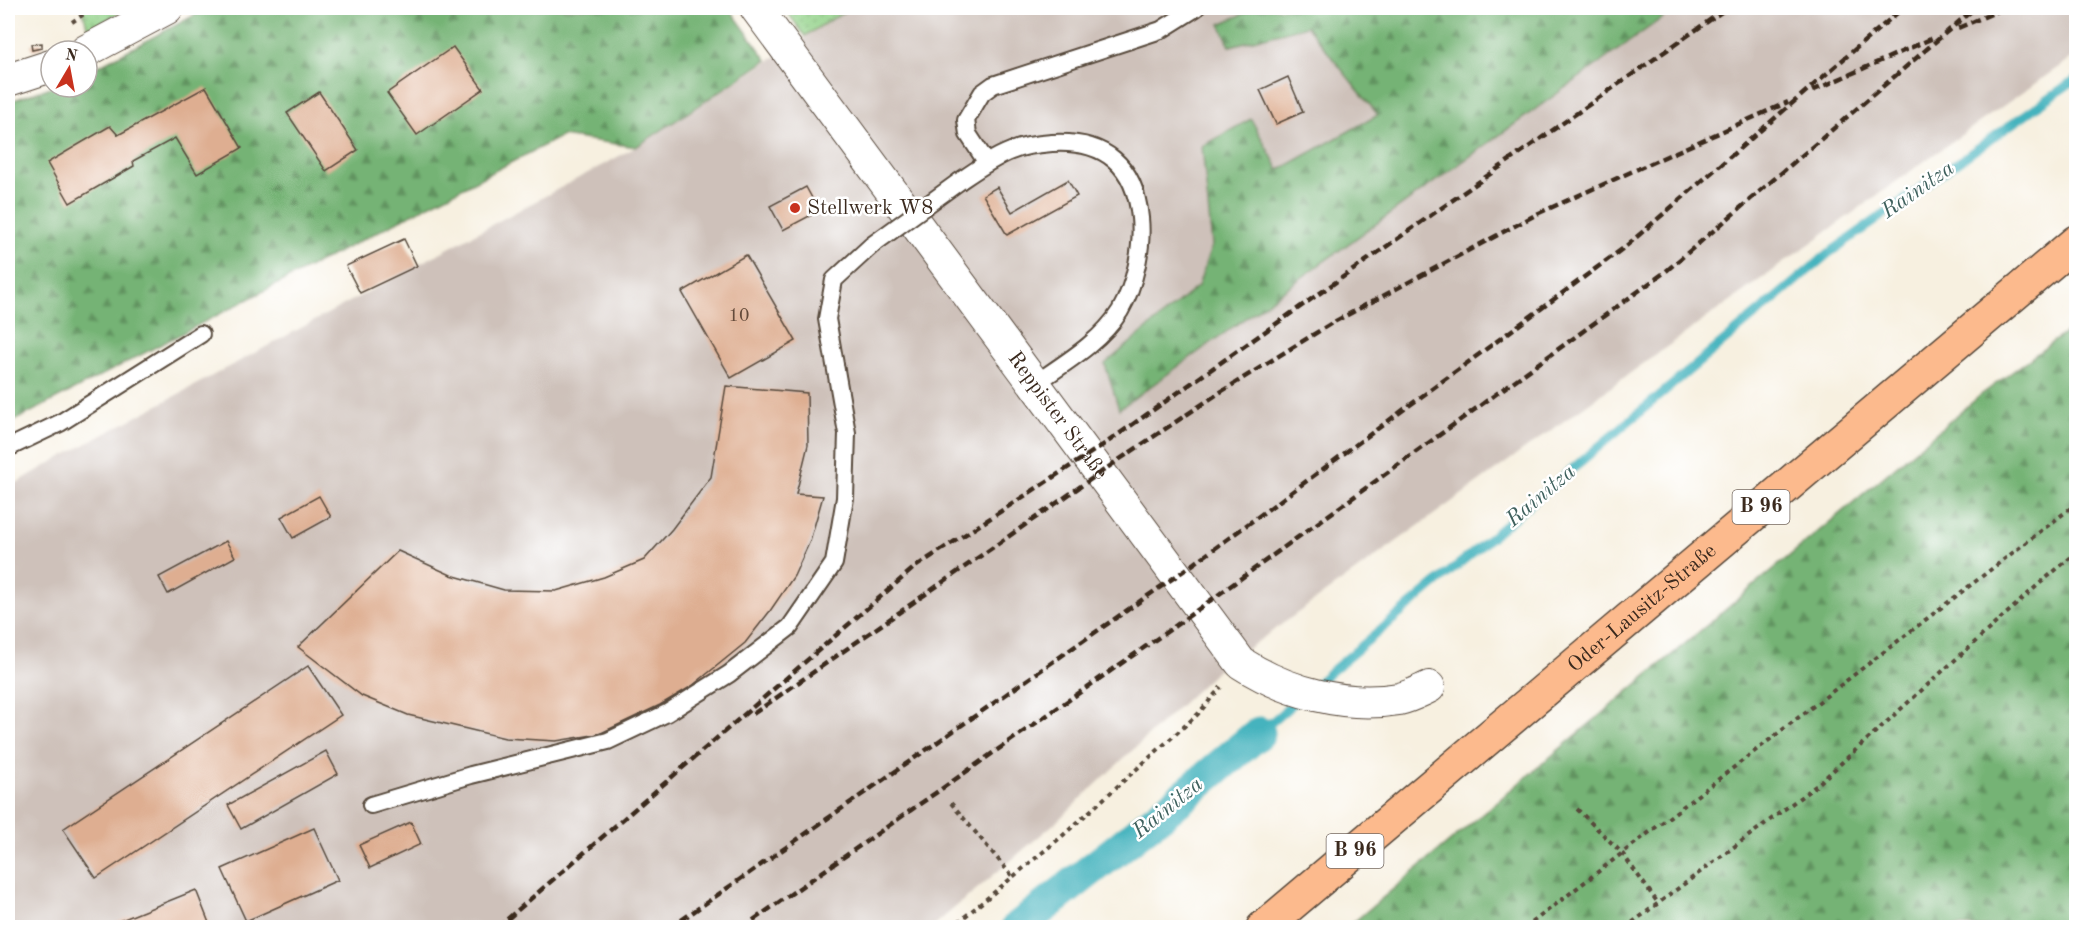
<svg xmlns="http://www.w3.org/2000/svg" width="2084" height="935" viewBox="0 0 2084 935" font-family="'Old Standard TT',serif">
<style>
.railway{fill:#cec1ba}
.grass{fill:url(#grass-dots);stroke:#667e52;stroke-width:1.5}
.forest{fill:url(#forest-firs);stroke:#586e49;stroke-width:1.5}
.lines{fill:none;stroke-linecap:round;stroke-linejoin:round}
.stream{stroke:#44b3be;stroke-width:9}
.canal{stroke:#44b3be;stroke-width:33}
.building{fill:#deae91}
.service-casing{stroke:#57483b;stroke-width:20}
.minor-casing{stroke:#57483b;stroke-width:34}
.trunk-casing{stroke:#57483b;stroke-width:36}
.path{stroke:#57483b;stroke-width:4;stroke-dasharray:4.5 4.5;stroke-linecap:butt}
.service{stroke:#fff;stroke-width:16}
.minor{stroke:#fff;stroke-width:32}
.trunk{stroke:#fcba8d;stroke-width:33}
.rail{stroke:#3b2a1e;stroke-width:4.5;stroke-dasharray:9 4.5;stroke-linecap:butt}
.service-bridge-casing{stroke:#57483b;stroke-width:20;stroke-linecap:butt}
.service-bridge{stroke:#fff;stroke-width:16}
.poi-dot{fill:#c8321e;stroke:#fff;stroke-width:2}
.labels{text-anchor:middle;dominant-baseline:central;stroke-width:5;stroke-linejoin:round;paint-order:stroke}
.number-label{font-size:18px;fill:#644b3b}
.shield{fill:#fff;stroke:#766a62;stroke-width:1.5}
.shield-label{font-size:20px;font-weight:bold;fill:#3b2a1e}
.poi-label{font-size:21px;fill:#3b2a1e;stroke:#fff;text-anchor:start}
.street-label{font-size:21px;fill:#3b2a1e;stroke:#fff}
.water-label{font-size:22px;font-style:italic;fill:#3f615e;stroke:#fff}
</style>
<defs>
<pattern id="grass-dots" width="8" height="8" patternUnits="userSpaceOnUse" patternTransform="scale(1.5)"><rect width="8" height="8" fill="#91d187"/><path d="M2 2h.1M6 6h.1" fill="none" stroke="#78aa6e" stroke-width="1.8" stroke-linecap="round"/></pattern>
<pattern id="forest-firs" width="22" height="20" patternUnits="userSpaceOnUse" patternTransform="scale(1.5)"><rect width="22" height="20" fill="#74b374"/><path d="M5 1l3.5 6h-7zM16 11l3.5 6h-7z" fill="#60925f"/></pattern>
</defs>
<rect width="100%" height="100%" fill="#fff"/>
<filter id="ink" filterUnits="userSpaceOnUse"><feTurbulence type="fractalNoise" baseFrequency=".0167" numOctaves="2"/><feDisplacementMap in="SourceGraphic" scale="12" xChannelSelector="R" yChannelSelector="G"/><feConvolveMatrix kernelMatrix="1 2 1 2 8 2 1 2 1" color-interpolation-filters="sRGB"/></filter>
<filter id="wash" filterUnits="userSpaceOnUse"><feTurbulence type="fractalNoise" baseFrequency=".008" numOctaves="4" result="noise"/><feDisplacementMap in="SourceGraphic" scale="24" xChannelSelector="R" yChannelSelector="G"/><feGaussianBlur stdDeviation="1.35" result="paint"/><feColorMatrix in="noise" values="0 0 0 0 0 0 0 0 0 0 0 0 0 0 0 0 0 1.4 0 .05"/><feComposite in="paint" operator="in"/></filter>
<g filter="url(#wash)">
<rect width="100%" height="100%" fill="#f7f0e0"/>
<polygon class="railway" points="850,8 2076,8 2076,55 1947,145 1217,671 1055,823 932,927 8,928 8,488 47,465 636,147"/>
<g class="grass">
<polygon points="82,8 129,8 88,30"/>
<polygon points="784,8 850,8 805,36"/>
</g>
<g class="forest">
<polygon points="208,8 729,8 767,60 636,147 562,136 8,424 8,102 51,87 87,87 87,72"/>
<polygon points="1257,8 1676,8 1119,409 1105,364 1198,286 1212,245 1202,146 1251,119 1279,170 1378,115 1307,26 1230,46 1220,24"/>
<polygon points="2076,325 2076,927 1348,927 1982,394"/>
</g>
<g class="lines">
<g class="stream">
<polyline points="1314,686 1829,253 2076,79"/>
<polyline points="1259,733 1301,697"/>
</g>
<polyline class="canal" points="1017,928 1167,810 1259,733"/>
</g>
<g id="blocks">
<g class="building">
<polygon points="42,43 42,48 32,50 31,44"/>
<polygon points="453,47 483,89 417,135 387,93"/>
<polygon points="1288,77 1303,112 1276,124 1260,90"/>
<polygon points="206,87 242,148 197,174 175,138 133,161 134,166 70,203 47,163 110,126 118,135"/>
<polygon points="319,92 358,150 326,171 287,113"/>
<polygon points="1068,180 1077,196 1007,235 983,195 997,187 1012,212"/>
<polygon points="806,187 819,211 783,230 770,206"/>
<polygon points="404,239 417,266 360,293 346,266"/>
<polygon points="746,255 796,341 731,378 682,292"/>
<polygon points="726,386 807,393 808,445 796,494 823,496 810,541 794,576 770,611 745,643 692,686 660,705 599,734 556,741 505,738 408,715 362,696 298,647 398,551 451,575 504,590 556,591 604,577 644,560 672,529 711,477"/>
<polygon points="319,496 331,517 293,538 281,517"/>
<polygon points="226,541 235,557 168,594 159,577"/>
<polygon points="308,666 341,715 96,878 63,829"/>
<polygon points="326,751 338,774 241,829 228,805"/>
<polygon points="411,822 421,844 370,868 359,845"/>
<polygon points="314,828 338,880 246,921 222,869"/>
<polygon points="196,890 211,928 104,928 104,927"/>
</g>
</g>
</g>
<g filter="url(#ink)">
<use href="#blocks" fill-opacity="0" stroke="#57483b" stroke-width="1.5"/>
<g class="lines">
<g class="service-casing">
<g id="service">
<polyline points="987,163 968,134 966,120 982,93 993,85 1161,30 1196,8"/>
<path d="M960,181C976,170 993,158 1011,151C1023,146 1039,144 1052,143C1105,140 1135,165 1140,218C1143,247 1135,285 1120,311C1100,343 1063,364 1033,385"/>
<polyline points="8,448 60,423 201,334"/>
<polyline points="371,805 471,775 608,741 667,713 729,674 790,627 834,563 845,498 847,433 827,319 834,280 872,245"/>
</g>
</g>
<g class="minor-casing">
<g id="minor">
<path id="s1" d="M756,8L1241,663C1286,692 1345,708 1399,699C1409,697 1420,691 1429,687"/>
<polyline points="86,51 167,8"/>
<polyline points="8,80 51,66"/>
</g>
</g>
<g class="trunk-casing">
<g id="trunk">
<path id="s2" d="M1263,928L2076,242"/>
</g>
</g>
<g class="path">
<polyline points="72,22 93,8"/>
<polyline points="951,803 1012,876"/>
<polyline points="1577,809 1622,853 1658,903"/>
<polyline points="951,928 1060,838 1198,714 1221,687"/>
<polyline points="1525,928 2076,504"/>
<polyline points="1625,928 1817,785 2039,584 2076,553"/>
</g>
<use href="#service" class="service"/>
<use href="#minor" class="minor"/>
<use href="#trunk" class="trunk"/>
<g class="rail">
<polyline points="1958,28 2005,8"/>
<polyline points="1812,91 1933,38"/>
<polyline points="753,714 1120,459 1219,393 1332,323 1539,213 1788,102"/>
<polyline points="497,928 915,567 1106,443 1727,8"/>
<polyline points="670,928 1195,563 1625,247 1903,8"/>
<polyline points="742,928 1175,626 1665,272 1975,8"/>
</g>
<g class="service-bridge-casing">
<polyline id="service-bridge" points="872,245 960,181"/>
</g>
<use href="#service-bridge" class="service-bridge"/>
</g>
</g>
<circle class="poi-dot" cx="795" cy="208" r="6"/>
<g class="labels">
<g class="number-label">
<text x="739" y="316">10</text>
</g>
<g class="shield">
<rect x="1732.5" y="490" width="57" height="34" rx="4.5"/>
<rect x="1326.5" y="834" width="57" height="34" rx="4.5"/>
</g>
<g class="shield-label">
<text x="1761" y="507">B 96</text>
<text x="1355" y="851">B 96</text>
</g>
<g class="poi-label">
<text x="807" y="208">Stellwerk W8</text>
</g>
<g class="street-label">
<text stroke="none"><textPath href="#s1" startOffset="507">Reppister Straße</textPath></text>
<text stroke="none"><textPath href="#s2" startOffset="496">Oder-Lausitz-Straße</textPath></text>
</g>
<g class="water-label">
<text transform="translate(1918 190) rotate(-35)">Rainitza</text>
<text transform="translate(1541 496) rotate(-40)">Rainitza</text>
<text transform="translate(1168 808) rotate(-39)">Rainitza</text>
</g>
</g>
<rect width="2084" height="935" fill="none" stroke="#fff" stroke-width="30"/>
<g transform="translate(69 69) rotate(10)"><circle r="28" fill="#ffffff" stroke="#b1aaa5" stroke-width="1.5"/>
<path d="M0-4.5L10 22L0 15L-10 22Z" fill="#c8321e"/>
<text y="-9" font-size="16" font-weight="bold" text-anchor="middle" fill="#3b2a1e">N</text>
</g>
</svg>
